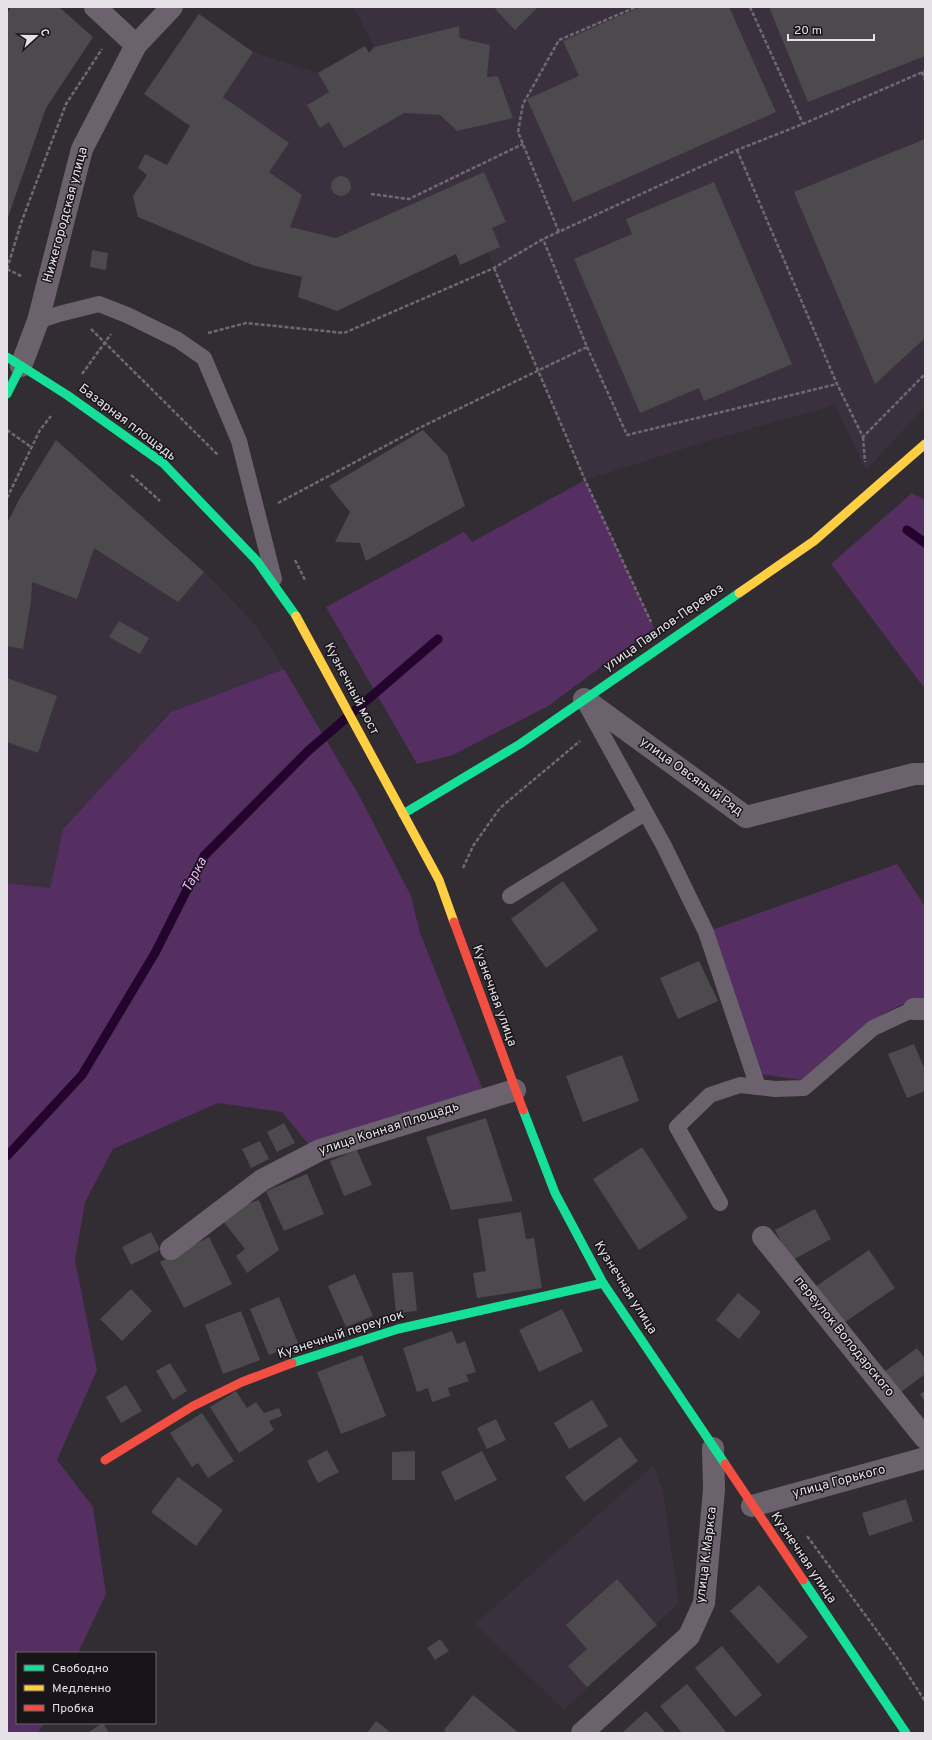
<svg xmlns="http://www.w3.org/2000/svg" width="932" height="1740" viewBox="0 0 932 1740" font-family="Overpass,sans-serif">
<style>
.built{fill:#3b313e}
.green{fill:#552e62}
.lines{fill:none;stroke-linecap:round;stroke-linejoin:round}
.stream{stroke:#23042d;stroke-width:9}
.building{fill:#4c4a4d}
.path{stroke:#706973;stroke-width:2.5;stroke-dasharray:4 2;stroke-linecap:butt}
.lane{stroke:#6c626e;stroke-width:16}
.street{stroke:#6c626e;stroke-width:22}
.fast{stroke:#16e098;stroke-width:9}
.slow{stroke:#ffcf43;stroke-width:9}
.jam{stroke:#f24e42;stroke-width:9}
.labels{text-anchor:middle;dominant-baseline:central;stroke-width:3;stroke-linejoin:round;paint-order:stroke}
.street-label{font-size:13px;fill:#e5e1e7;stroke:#181519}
.water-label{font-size:14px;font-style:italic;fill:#e7aef9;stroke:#181519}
</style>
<rect width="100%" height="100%" fill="#312d32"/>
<g class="built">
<polygon points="354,7 925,7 925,407 866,470 835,405 711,440 585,480 488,253 500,247 492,228 506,222 484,173 336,238 290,227 301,195 269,172 223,97 253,52 318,73 329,92 307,105 320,128 329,122 404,113 440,115 457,131 513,118 499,76 487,77 490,45 460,38 459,26 374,47"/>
<polygon points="56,440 204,572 252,621 284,669 171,712 63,829 50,888 7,883 7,523 20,498"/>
<polygon points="654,1465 663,1493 679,1603 564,1710 475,1624"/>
</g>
<g class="green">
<polygon points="585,480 654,628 548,706 453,755 417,764 326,607 464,532 472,542"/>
<polygon points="912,493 925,500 925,689 831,564"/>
<polygon points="284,669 360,797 411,896 420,933 483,1090 310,1146 282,1112 218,1103 113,1149 85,1202 75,1260 97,1370 57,1460 93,1507 106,1594 78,1653 17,1653 17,1723 44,1723 38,1733 7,1733 7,883 50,888 63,829 171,712"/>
<path d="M897,864L925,906V1000C884,1000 832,1054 801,1080L753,1073L706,932Z"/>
</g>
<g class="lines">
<g class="stream">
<polyline points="907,530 925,543"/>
<polyline points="7,1156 82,1075 155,953 204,856 308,751 438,639"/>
</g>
</g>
<g class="building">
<polygon points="11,7 59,7 93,37 46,108 7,220 7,13"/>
<polygon points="497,7 538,7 515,30 495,9"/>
<polygon points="640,7 729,7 776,112 573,202 527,99 579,76 563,41"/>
<polygon points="769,7 925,7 925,56 808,102"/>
<polygon points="199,14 253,52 223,97 289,143 269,172 302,195 290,227 336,238 484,172 506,222 492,228 500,247 460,265 456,254 337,311 298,297 302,277 255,266 138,217 133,196 147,175 138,168 145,154 167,165 190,126 144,94"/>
<polygon points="459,26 460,38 490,45 487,77 498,76 513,118 457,131 440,115 404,113 344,148 329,122 320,128 307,105 329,92 318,73 365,46 369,53 374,47"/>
<polygon points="925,139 925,338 875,384 794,192"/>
<circle cx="341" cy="186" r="10"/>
<polygon points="714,182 792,364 704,401 699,388 640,413 574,259 632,234 626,219"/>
<polygon points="92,250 108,253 106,270 90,267"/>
<polygon points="423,430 447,455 465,506 366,561 360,543 335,542 350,512 329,486"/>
<polygon points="56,440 204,572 178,602 94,548 77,599 32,582 31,601 23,649 7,646 7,523 20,498"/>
<polygon points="119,621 149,638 140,654 109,637"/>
<polygon points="7,678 57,696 38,753 7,742"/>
<polygon points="563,881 598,930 546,968 511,919"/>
<polygon points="699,961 718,1001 678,1019 660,978"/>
<polygon points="914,1044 925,1070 925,1091 907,1098 888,1054"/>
<polygon points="622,1055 639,1101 583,1122 566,1076"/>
<polygon points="486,1118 513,1201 451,1210 426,1137"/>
<polygon points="284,1123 295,1143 277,1152 267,1132"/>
<polygon points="260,1141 269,1159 251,1168 242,1149"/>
<polygon points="642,1147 688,1218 639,1250 593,1179"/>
<polygon points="357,1150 372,1185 344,1196 330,1161"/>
<polygon points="307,1174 324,1214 284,1231 266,1191"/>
<polygon points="259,1200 279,1250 247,1273 236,1256 245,1249 223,1221 245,1205"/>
<polygon points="815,1209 831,1239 791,1261 775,1230"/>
<polygon points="521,1212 526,1239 534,1238 542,1288 477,1298 473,1273 486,1271 478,1219"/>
<polygon points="151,1232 160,1250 131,1265 122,1247"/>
<polygon points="209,1237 232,1284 184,1308 160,1262"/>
<polygon points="869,1250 895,1288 842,1324 815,1287"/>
<polygon points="413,1272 417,1311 396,1313 392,1273"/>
<polygon points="355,1274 373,1316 346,1327 328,1286"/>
<polygon points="131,1289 152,1311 122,1341 100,1319"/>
<polygon points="738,1293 761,1312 739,1339 716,1320"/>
<polygon points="279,1297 298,1343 269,1355 250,1309"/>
<polygon points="562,1309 583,1351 539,1372 519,1330"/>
<polygon points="241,1311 260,1360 223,1374 205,1325"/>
<polygon points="452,1331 457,1344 465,1341 476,1372 466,1375 469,1381 448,1388 450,1396 432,1402 428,1388 417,1392 403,1348"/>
<polygon points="917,1348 925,1359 925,1374 900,1393 884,1372"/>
<polygon points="362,1355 386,1416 341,1434 317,1372"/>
<polygon points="170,1363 187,1391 173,1400 156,1371"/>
<polygon points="126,1385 142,1411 121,1423 106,1397"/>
<polygon points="236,1391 247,1408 256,1402 264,1413 279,1408 282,1416 269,1421 274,1430 239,1453 210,1407"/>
<polygon points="925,1391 925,1402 920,1394"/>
<polygon points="592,1400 608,1426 569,1449 554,1423"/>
<polygon points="202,1413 234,1461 208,1478 198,1463 192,1467 170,1433"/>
<polygon points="496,1419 506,1440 487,1449 477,1428"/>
<polygon points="620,1437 638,1461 584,1502 565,1477"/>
<polygon points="327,1450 339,1472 318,1483 307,1461"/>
<polygon points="415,1451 415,1480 392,1480 392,1452"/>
<polygon points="482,1451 497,1480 455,1501 441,1472"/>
<polygon points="178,1477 223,1510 196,1546 151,1512"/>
<polygon points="906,1499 913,1521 869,1536 862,1513"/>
<polygon points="617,1579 657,1625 587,1687 568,1666 587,1649 566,1625"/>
<polygon points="759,1585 808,1637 778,1664 730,1611"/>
<polygon points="440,1639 449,1651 435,1660 427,1648"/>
<polygon points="722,1646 762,1695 735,1717 695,1668"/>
<polygon points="687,1684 727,1733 682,1733 660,1706"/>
<polygon points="473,1695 519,1733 447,1733 444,1730"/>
<polygon points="646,1711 666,1733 622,1733"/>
<polygon points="376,1721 389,1731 388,1733 367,1733"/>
<polygon points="103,1723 109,1733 87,1733"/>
</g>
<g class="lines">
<g class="path">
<polyline points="750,7 803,124"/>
<polyline points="922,72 925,80"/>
<polyline points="737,150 837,384 863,437 925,374"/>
<polyline points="371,194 409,199 523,144"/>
<polyline points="559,232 518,132 523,104 559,40 636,7"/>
<polyline points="494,268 585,480 651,622"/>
<polyline points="7,269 23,277"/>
<polyline points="7,269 21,223 66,104 102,49"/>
<polyline points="91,329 218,455"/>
<polyline points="208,333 246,323 344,333 494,268 543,239 737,150 803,124 925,71"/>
<polyline points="587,347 627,435 837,384"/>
<polyline points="82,374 111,334"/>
<polyline points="7,430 31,447"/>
<polyline points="863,437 865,462"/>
<polyline points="131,475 160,501"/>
<polyline points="7,498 40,430 51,416"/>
<polyline points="278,503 419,428 587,347 543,239"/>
<polyline points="295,560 305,580"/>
<polyline points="463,868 473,846 500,808 580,741"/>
<polyline points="807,1536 897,1658 925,1701"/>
</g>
<g class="lane">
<polyline points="38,321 59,314 99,304 127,315 178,340 204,358 239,441 274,579"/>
<polyline points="585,703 664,846 706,932 758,1087"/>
<polyline points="510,896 645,813"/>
<polyline points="720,1203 677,1127 710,1095 740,1085 775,1089 804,1088 873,1028 914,1009"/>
</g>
<g class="street">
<polyline points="95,7 136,45"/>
<polyline points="21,366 38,321 82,149 136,45 172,7"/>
<polyline points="584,699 746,817 914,774 925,774"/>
<polyline points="914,1009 925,1009"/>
<polyline points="763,1237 925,1438"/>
<polyline points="171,1249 262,1180 320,1150 515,1090"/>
<polyline points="752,1506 925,1458"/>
<polyline points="582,1733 689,1636 704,1603 714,1489 713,1448"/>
</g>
<g class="fast">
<polyline points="7,357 67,395 163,463 257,561 296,616"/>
<polyline points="7,394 21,366"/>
<polyline points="403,814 520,744 739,593"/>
<polyline points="523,1110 555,1193 603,1283 725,1464"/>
<polyline points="292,1363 398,1329 603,1283"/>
<polyline points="803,1580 906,1733"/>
</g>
<g class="slow">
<polyline points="739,593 814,541 925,444"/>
<polyline points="296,616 439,880 454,922"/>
</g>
<g class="jam">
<polyline points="454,922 523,1110"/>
<polyline points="105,1460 193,1406 242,1382 292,1363"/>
<polyline points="725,1464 803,1580"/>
</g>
</g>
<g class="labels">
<g class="street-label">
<text transform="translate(66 215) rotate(-75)">Нижегородская улица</text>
<text transform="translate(127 423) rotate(37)">Базарная площадь</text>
<text transform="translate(664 628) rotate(-35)">улица Павлов-Перевоз</text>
<text transform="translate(351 689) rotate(62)">Кузнечный мост</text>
<text transform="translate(691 777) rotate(36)">улица Овсяный Ряд</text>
<text transform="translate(494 996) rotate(70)">Кузнечная улица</text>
<text transform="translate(389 1129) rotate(-18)">улица Конная Площадь</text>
<text transform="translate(625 1288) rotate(58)">Кузнечная улица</text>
<text transform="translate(341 1335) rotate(-18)">Кузнечный переулок</text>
<text transform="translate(844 1337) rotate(51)">переулок Володарского</text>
<text transform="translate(839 1482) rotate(-15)">улица Горького</text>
<text transform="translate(707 1555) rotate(-83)">улица К.Маркса</text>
<text transform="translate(803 1558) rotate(56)">Кузнечная улица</text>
</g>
<g class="water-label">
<text transform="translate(195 875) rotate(-62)">Тарка</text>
</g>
</g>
<rect width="932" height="1740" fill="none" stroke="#e5e1e7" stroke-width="16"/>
<rect x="16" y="1652" width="140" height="72" fill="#181519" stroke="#6a676b"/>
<rect x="24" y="1665" width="20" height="6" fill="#16e098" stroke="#6a676b"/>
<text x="52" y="1672" font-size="12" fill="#e5e1e7">Свободно</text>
<rect x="24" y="1685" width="20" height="6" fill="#ffcf43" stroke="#6a676b"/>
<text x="52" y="1692" font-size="12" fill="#e5e1e7">Медленно</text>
<rect x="24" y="1705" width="20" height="6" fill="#f24e42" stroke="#6a676b"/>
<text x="52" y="1712" font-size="12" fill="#e5e1e7">Пробка</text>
<g transform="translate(36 36) rotate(69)" stroke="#181519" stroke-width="3" paint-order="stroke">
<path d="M0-3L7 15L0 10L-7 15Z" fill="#e5e1e7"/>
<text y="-6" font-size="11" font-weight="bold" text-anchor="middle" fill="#e5e1e7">С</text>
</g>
<path d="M788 34v6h86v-6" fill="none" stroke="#e5e1e7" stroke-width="2"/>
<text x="794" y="34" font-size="12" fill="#e5e1e7" stroke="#181519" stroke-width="3" paint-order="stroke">20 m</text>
</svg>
